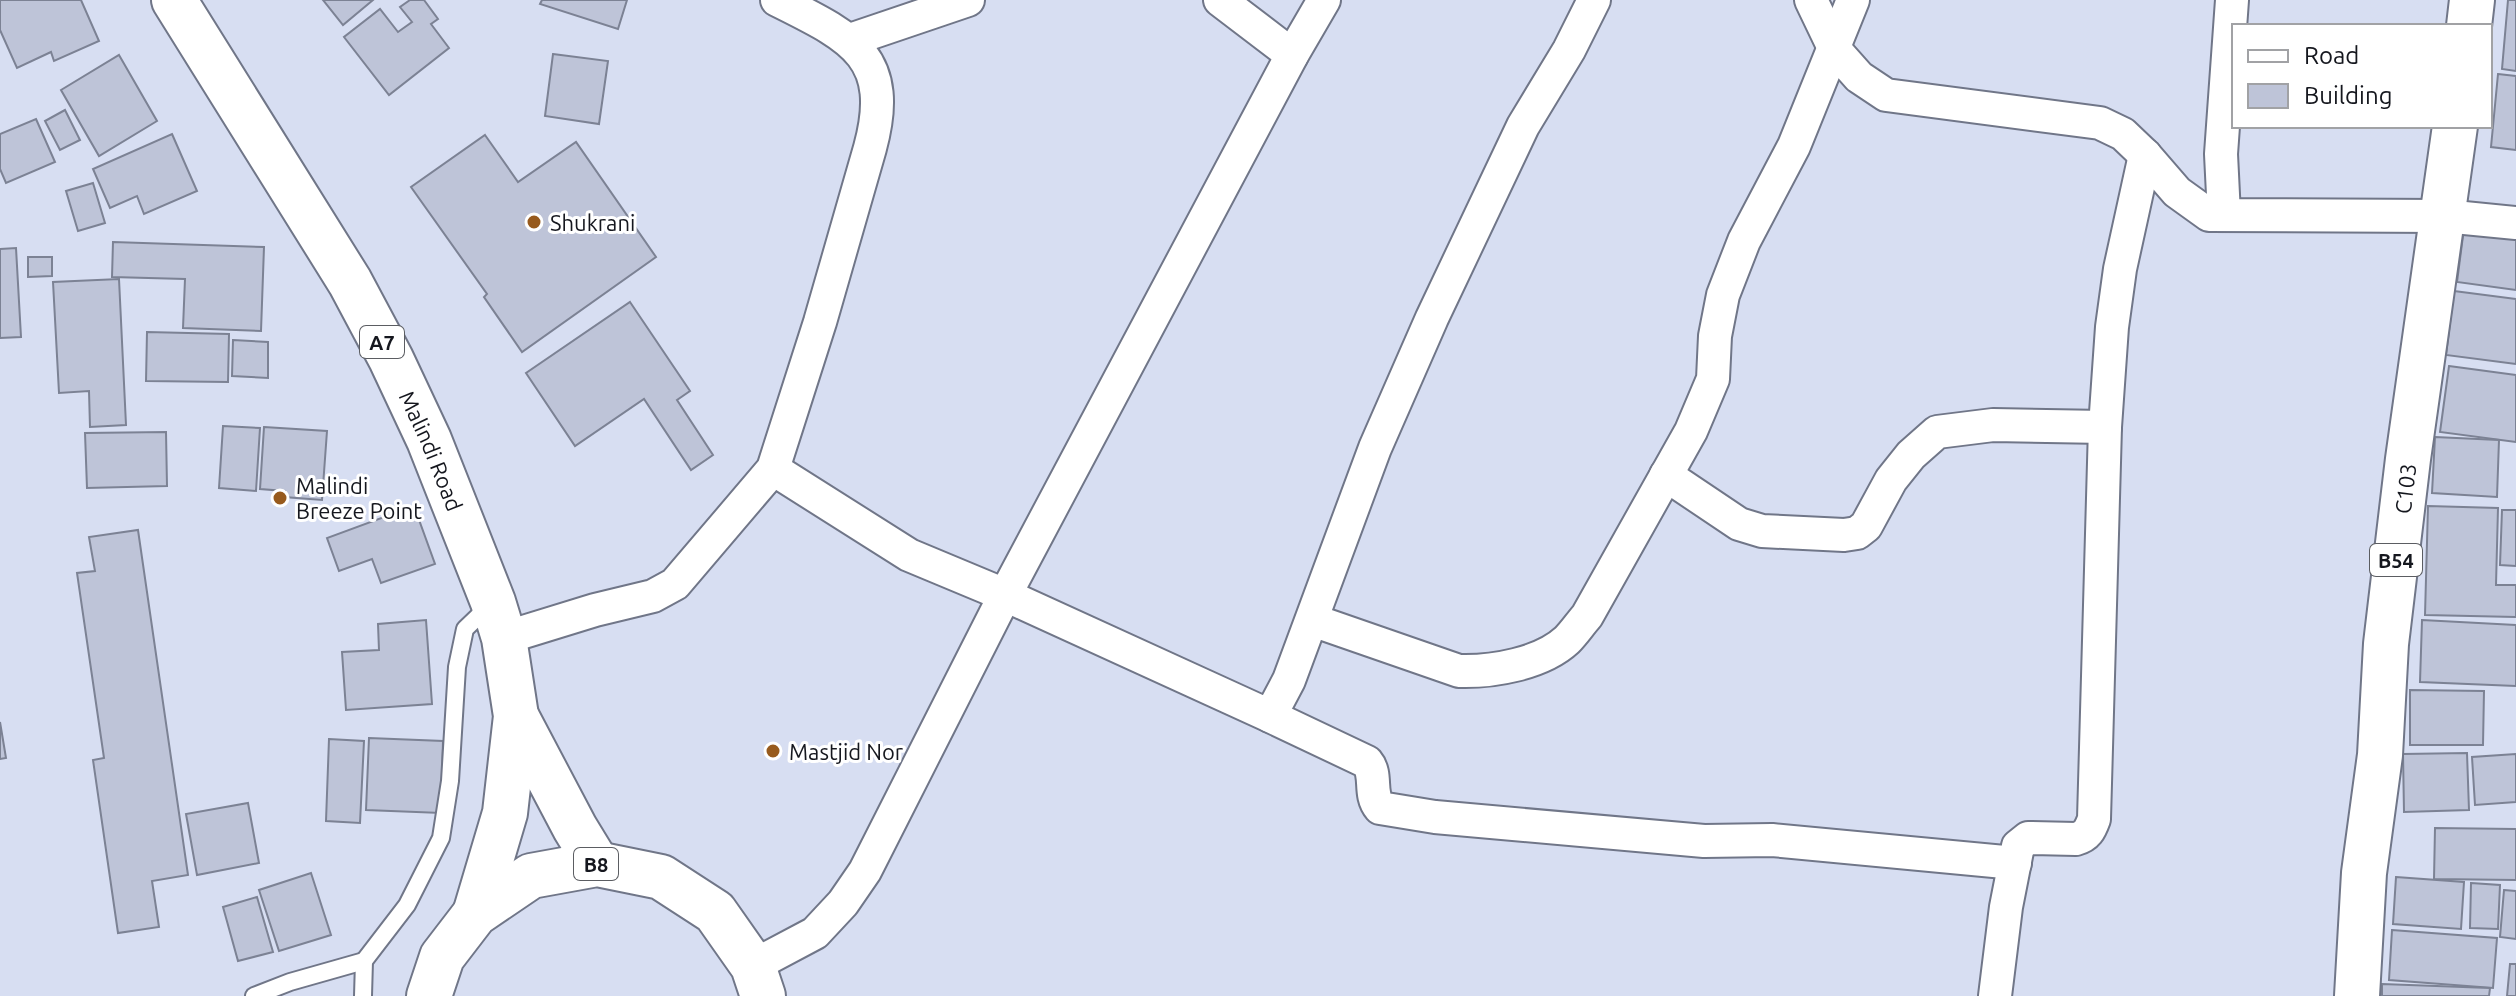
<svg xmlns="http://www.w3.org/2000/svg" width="2516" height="996" viewBox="0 0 2516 996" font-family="Ubuntu,sans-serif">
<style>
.building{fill:#bec4d8;stroke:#7c8294;stroke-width:2}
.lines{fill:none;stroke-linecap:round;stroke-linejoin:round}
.lane-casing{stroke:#707688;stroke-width:20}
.street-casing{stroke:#707688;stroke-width:36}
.highway-casing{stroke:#707688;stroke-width:48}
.lane{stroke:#fff;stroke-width:16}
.street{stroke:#fff;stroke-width:32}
.highway{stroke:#fff;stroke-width:44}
.poi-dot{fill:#975a1d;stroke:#fff;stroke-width:3}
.labels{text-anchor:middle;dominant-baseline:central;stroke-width:6;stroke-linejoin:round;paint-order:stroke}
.shield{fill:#fff;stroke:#5b5d62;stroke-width:2}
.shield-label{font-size:20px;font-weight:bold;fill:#15171e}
.poi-label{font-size:22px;fill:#15171e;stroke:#fff;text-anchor:start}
.street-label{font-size:22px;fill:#15171e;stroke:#fff}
</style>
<rect width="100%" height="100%" fill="#d7def2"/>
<g class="building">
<polygon points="0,0 81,0 99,41 54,61 51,52 17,68 0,30"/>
<polygon points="323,0 373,0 343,25"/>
<polygon points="410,0 424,0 438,19 431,24 449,48 389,95 344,37 380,9 398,32 412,22 400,7"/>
<polygon points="542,0 627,0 618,29 540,4"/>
<polygon points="2508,0 2516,0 2516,71 2502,69"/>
<polygon points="553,54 608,61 599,124 545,116"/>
<polygon points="119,55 157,121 99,156 61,90"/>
<polygon points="2498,74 2516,76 2516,150 2491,147"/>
<polygon points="65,110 80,140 60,150 45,121"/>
<polygon points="36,119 55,162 6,183 0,169 0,134"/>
<polygon points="172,134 197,191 144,214 137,196 110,208 93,169"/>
<polygon points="485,135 518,182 576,142 656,257 522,352 484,297 487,294 411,187"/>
<polygon points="93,183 105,223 78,231 66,191"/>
<polygon points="2464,228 2516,234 2516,290 2457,282"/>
<polygon points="113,242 264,247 261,331 183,328 185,279 112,277"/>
<polygon points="16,248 21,337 0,338 0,249"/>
<polygon points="28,257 52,257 52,276 28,277"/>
<polygon points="119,279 126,425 90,427 89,391 59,393 53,282"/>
<polygon points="2454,291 2516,299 2516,364 2446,355"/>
<polygon points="630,302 690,391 677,400 713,455 691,470 644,399 575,446 526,373"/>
<polygon points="147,332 229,334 228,382 146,381"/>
<polygon points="233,340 268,342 268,378 232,376"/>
<polygon points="2449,366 2516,375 2516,442 2440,432"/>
<polygon points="223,426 260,428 256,491 219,488"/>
<polygon points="264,427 327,431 322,500 284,497 285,491 260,489"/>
<polygon points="166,432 167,486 87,488 85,433"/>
<polygon points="2435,437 2499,440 2497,497 2432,493"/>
<polygon points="414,506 435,564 381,583 372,559 339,571 327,538"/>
<polygon points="2428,506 2498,508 2496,585 2516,585 2516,617 2425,615"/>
<polygon points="2502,510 2516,510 2516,566 2500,565"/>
<polygon points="138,530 188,875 152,881 159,927 118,933 93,760 104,758 77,573 95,571 89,537"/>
<polygon points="426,620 432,704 346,710 342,652 379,650 378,624"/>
<polygon points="2422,620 2516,625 2516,686 2420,682"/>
<polygon points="2410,690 2484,691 2483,745 2410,745"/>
<polygon points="0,722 6,758 0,759"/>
<polygon points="369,738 443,741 441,813 366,810"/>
<polygon points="329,739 364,741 360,823 326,821"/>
<polygon points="2467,753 2469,810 2404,812 2403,754"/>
<polygon points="2516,754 2516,802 2475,805 2472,757"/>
<polygon points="248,803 259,863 197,875 186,814"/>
<polygon points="2435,828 2516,829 2516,880 2434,879"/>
<polygon points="311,873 331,935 279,951 259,890"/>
<polygon points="2396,877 2464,882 2461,929 2393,924"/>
<polygon points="2471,883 2500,885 2498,929 2470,928"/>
<polygon points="2504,890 2516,891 2516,939 2500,937"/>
<polygon points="257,897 273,952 238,961 223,907"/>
<polygon points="2392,930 2497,938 2493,988 2389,980"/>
<polygon points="2510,964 2516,964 2516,996 2507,996"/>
<polygon points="2382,984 2490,988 2489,996 2382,996"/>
</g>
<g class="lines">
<g class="lane-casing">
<g id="lane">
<polyline points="254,996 290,982 364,961"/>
<polyline points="363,996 364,961 407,905 441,838 450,781 457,667 465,629 490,605"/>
</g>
</g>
<g class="street-casing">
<g id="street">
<polyline points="1220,0 1292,55"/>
<polyline points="1811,0 1835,50 1859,77 1886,95 2100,123 2123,134 2145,155 2177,192 2209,215 2444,216 2516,223"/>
<polyline points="850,40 968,0"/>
<polyline points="2224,215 2221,154 2232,0"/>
<polyline points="773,469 909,555 1005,595 1270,716 1289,680 1375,448 1432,318 1523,126 1569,50 1594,0"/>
<polyline points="1666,475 1739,524 1762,531 1844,535 1857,533 1866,526 1891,480 1911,455 1937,432 1993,425 2105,427"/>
<path d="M1312,620L1459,671C1492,672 1541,664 1567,640C1574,633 1580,624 1587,616L1691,431L1713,379L1715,336L1723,295L1744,241L1794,146L1853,0"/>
<path d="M504,638L595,610L653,596L675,584L773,469L820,322L870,148C895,56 851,37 777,0"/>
<path d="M1270,716L1367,762C1378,775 1368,794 1380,808L1435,817L1704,841L1772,840L2015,863"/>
<polyline points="753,966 815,933 843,903 865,871 1005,595 1292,55 1324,0"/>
<path d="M1995,996L2006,907L2018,846L2028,838L2076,839C2087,836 2090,830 2094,819L2105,427L2112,327L2120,269L2145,155"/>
</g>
</g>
<g class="highway-casing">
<g id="highway">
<path id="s1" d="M174,0L350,282L391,359L429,440L493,602L504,638L516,716L505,813L475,914"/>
<polyline points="2469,26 2472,0"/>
<polyline points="516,716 575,828 597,864"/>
<polyline points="429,996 442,957 475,914 531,876 597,864 661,877 715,912 753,966 763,996"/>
<path id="s2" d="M2357,996L2364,873L2380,755L2386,644L2408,459L2455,126"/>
</g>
</g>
<use href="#lane" class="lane"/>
<use href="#street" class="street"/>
<use href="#highway" class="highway"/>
</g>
<g class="poi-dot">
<circle cx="534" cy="222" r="8"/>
<circle cx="280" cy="498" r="8"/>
<circle cx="773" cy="751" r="8"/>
</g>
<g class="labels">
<g class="shield">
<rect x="360" y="326" width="44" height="32" rx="6"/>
<rect x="2370" y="544" width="52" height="32" rx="6"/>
<rect x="574" y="848" width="44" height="32" rx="6"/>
</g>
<g class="shield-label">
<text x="382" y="342">A7</text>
<text x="2396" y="560">B54</text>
<text x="596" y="864">B8</text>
</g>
<g class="poi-label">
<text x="550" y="222">Shukrani</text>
<text x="296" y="485">Malindi<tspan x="296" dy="25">Breeze Point</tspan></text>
<text x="789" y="751">Mastjid Nor</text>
</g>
<g class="street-label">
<text stroke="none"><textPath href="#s1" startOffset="520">Malindi Road</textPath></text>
<text stroke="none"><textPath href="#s2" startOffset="510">C103</textPath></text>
</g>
</g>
<rect x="2232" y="24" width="260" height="104" fill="#ffffff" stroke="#a1a2a5" stroke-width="2"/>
<rect x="2248" y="50" width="40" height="12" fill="#ffffff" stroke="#a1a2a5" stroke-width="2"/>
<text x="2304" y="64" font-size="24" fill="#15171e">Road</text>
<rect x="2248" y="84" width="40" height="24" fill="#bec4d8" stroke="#a1a2a5" stroke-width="2"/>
<text x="2304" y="104" font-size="24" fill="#15171e">Building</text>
</svg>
